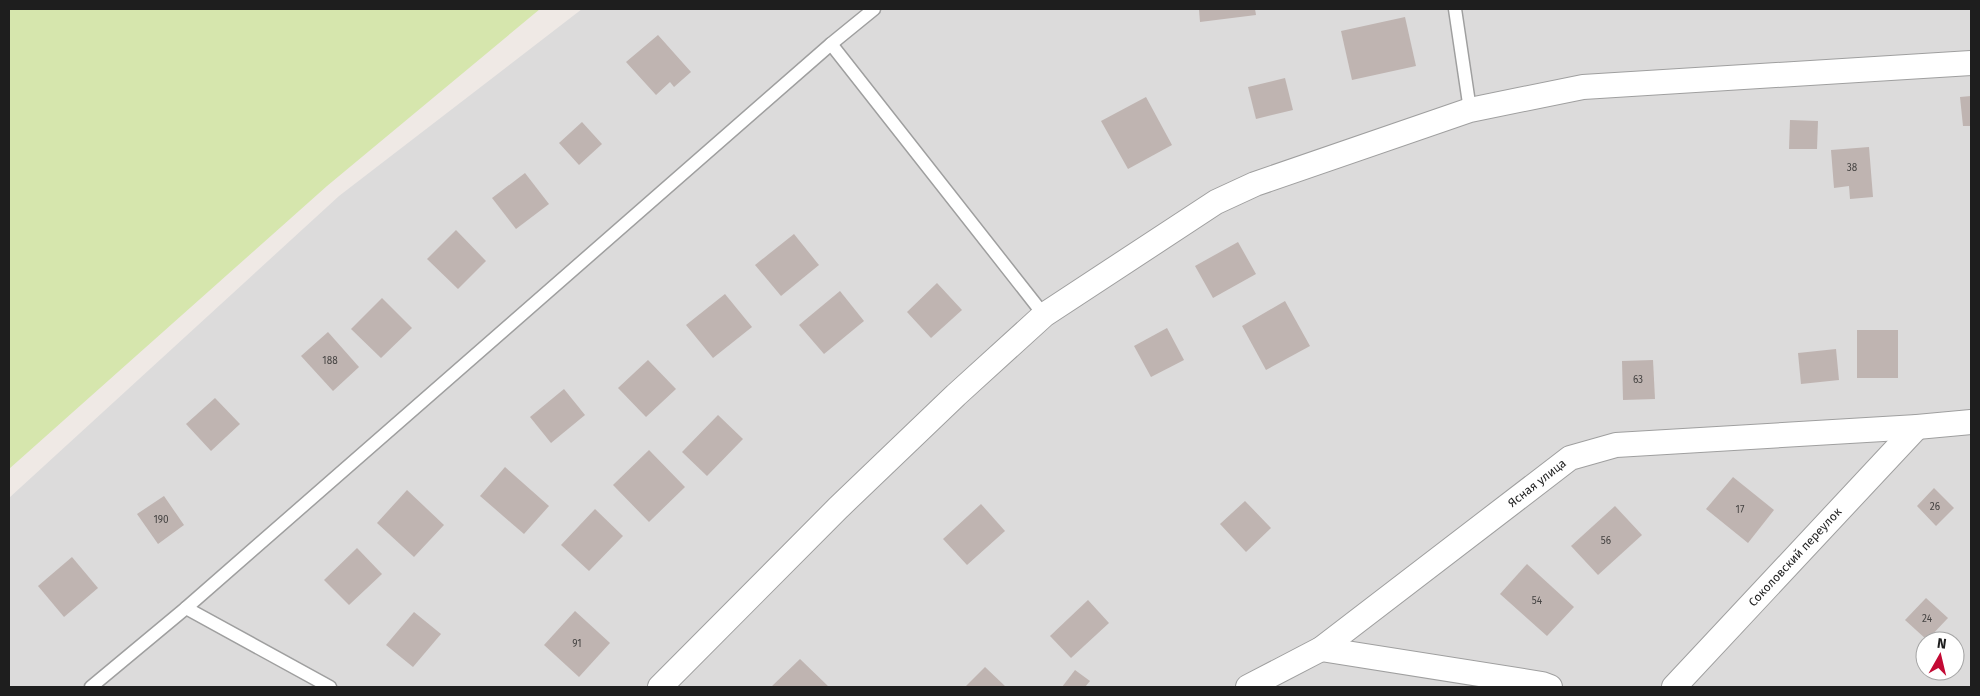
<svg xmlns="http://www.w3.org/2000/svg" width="1980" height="696" viewBox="0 0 1980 696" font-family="'Fira Sans',sans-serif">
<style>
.residential{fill:#dcdbdb;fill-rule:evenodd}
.grass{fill:#d6e6ad}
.building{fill:#bfb4b1}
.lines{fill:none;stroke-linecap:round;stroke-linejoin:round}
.lane-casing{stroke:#9f9f9f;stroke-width:15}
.street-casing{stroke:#9f9f9f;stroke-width:26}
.lane{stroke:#fff;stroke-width:12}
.street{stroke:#fff;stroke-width:24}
.labels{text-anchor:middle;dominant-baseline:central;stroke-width:4.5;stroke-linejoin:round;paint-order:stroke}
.number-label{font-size:10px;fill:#464443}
.street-label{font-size:12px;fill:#1e1e1e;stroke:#fff}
</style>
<rect width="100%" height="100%" fill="#efe9e5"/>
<path class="residential" d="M582,9H1971V687H9V498L339,196ZM1925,641H1955V671H1925Z"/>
<polygon class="grass" points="9,9 540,9 327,186 9,469"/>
<g class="building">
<polygon points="1199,9 1255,9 1256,15 1200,22"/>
<polygon points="1405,17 1416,66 1352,80 1341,31"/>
<polygon points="658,35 691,72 674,87 670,82 656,95 626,62"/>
<polygon points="1285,78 1293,110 1256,119 1248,87"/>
<polygon points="1971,96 1971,126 1963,126 1960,97"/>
<polygon points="1146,97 1172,145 1128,169 1101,121"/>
<polygon points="1790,120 1818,121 1817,149 1789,149"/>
<polygon points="582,122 602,144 579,165 559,143"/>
<polygon points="1869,147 1873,197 1850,199 1849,186 1834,188 1831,150"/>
<polygon points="525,173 549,204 516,229 492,198"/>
<polygon points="456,230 486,261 458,289 427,259"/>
<polygon points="794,234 819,265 781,296 755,265"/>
<polygon points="1238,242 1256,274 1213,298 1195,266"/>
<polygon points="937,283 962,310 931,338 907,312"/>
<polygon points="840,291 864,321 824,354 799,325"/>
<polygon points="725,294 752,327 713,358 686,325"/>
<polygon points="382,298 412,328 381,358 351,329"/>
<polygon points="1285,301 1310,346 1266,370 1242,326"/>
<polygon points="1167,328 1184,360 1151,377 1134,346"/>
<rect x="1857" y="330" width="41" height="48"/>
<polygon points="328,332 359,367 333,391 301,356"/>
<polygon points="1836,349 1839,380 1801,384 1798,353"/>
<polygon points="648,360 676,389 646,417 618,388"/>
<polygon points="1653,360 1655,399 1623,400 1622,361"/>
<polygon points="564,389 585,415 551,443 530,417"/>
<polygon points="215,398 240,424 211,451 186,424"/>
<polygon points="718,415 743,439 707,476 682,452"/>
<polygon points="649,450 685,487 649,522 613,485"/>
<polygon points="505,467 549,506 524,534 480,496"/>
<polygon points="1733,477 1774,510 1748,543 1706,509"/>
<polygon points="1934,488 1954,508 1936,526 1917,506"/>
<polygon points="407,490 444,525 414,557 377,523"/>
<polygon points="164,496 184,525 158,544 137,514"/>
<polygon points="1245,501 1271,528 1246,552 1220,524"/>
<polygon points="981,504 1005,531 967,565 943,539"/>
<polygon points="1615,506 1642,535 1598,575 1571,546"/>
<polygon points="595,509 623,536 589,571 561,545"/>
<polygon points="357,548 382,574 349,605 324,580"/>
<polygon points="72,557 98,588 64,617 38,586"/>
<polygon points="1527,564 1574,607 1547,636 1500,594"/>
<polygon points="1926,598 1948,618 1927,640 1905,620"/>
<polygon points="1088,600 1109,623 1071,658 1050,636"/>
<polygon points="575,611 610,643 579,677 544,645"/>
<polygon points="414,612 441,634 413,667 386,645"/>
<polygon points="800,659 829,687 771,687"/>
<polygon points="985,667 1006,687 965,687"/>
<polygon points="1075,670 1090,681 1085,687 1062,687"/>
</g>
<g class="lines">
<g class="lane-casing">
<g id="lane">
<polyline points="1455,9 1470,110"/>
<polyline points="831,44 1044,315"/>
<polyline points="186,608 330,687"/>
<polyline points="91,687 186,608 831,44 874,9"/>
</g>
</g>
<g class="street-casing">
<g id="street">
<polyline points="1321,649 1542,684 1550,687"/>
<polyline points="660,687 838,508 956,395 1044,315 1216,202 1255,184 1470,110 1583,87 1971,63"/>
<polyline points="1248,687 1321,649 1570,458 1616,445 1917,427 1971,422"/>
<polyline points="1674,687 1917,427"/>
</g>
</g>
<use href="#lane" class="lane"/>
<use href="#street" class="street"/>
</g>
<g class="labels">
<g class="number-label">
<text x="1852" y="168">38</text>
<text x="330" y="361">188</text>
<text x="1638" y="380">63</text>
<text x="1935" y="507">26</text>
<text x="1740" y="510">17</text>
<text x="161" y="520">190</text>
<text x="1606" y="541">56</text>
<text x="1537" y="601">54</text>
<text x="1927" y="619">24</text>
<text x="577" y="644">91</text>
</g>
<g class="street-label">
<text transform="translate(1537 483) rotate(-38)">Ясная улица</text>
<text transform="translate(1795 557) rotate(-47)">Соколовский переулок</text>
</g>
</g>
<rect width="1980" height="696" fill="none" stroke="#1e1e1e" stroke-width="20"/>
<g transform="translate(1940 656) rotate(8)"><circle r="24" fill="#ffffff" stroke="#a5a5a5"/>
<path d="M0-4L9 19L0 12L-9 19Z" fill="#c30a34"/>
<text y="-8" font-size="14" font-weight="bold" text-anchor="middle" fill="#1e1e1e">N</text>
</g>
</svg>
